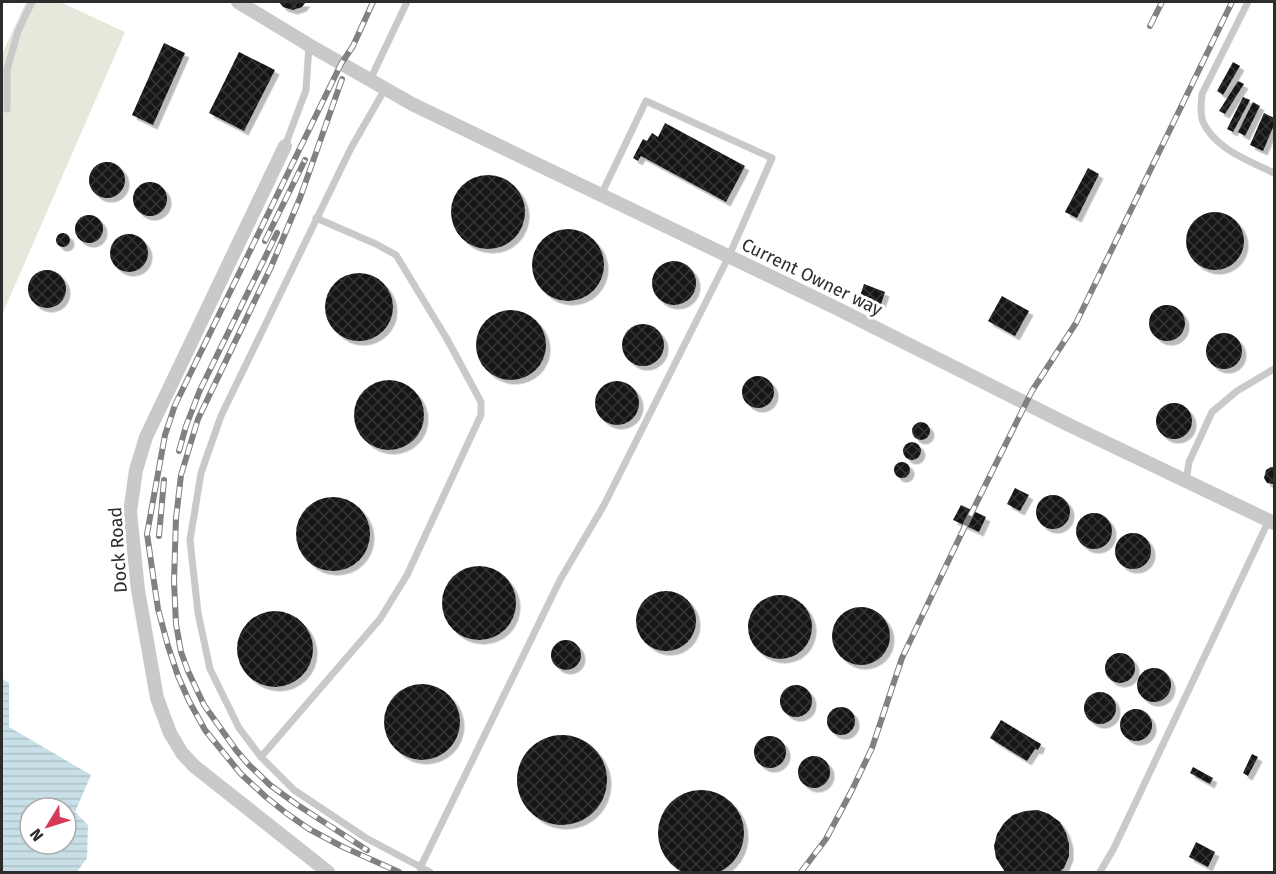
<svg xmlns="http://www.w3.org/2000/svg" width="1276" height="874" viewBox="0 0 1276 874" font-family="'Fira Sans',sans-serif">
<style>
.green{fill:#e4e9db}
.water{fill:url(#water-rules);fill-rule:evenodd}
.building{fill:url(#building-cross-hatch);filter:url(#shadow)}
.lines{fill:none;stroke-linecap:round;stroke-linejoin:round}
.service{stroke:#c9c9c9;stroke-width:7}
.minor{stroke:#c9c9c9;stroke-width:14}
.rail-casing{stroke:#818181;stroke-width:6}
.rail{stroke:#fff;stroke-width:4;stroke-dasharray:11;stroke-linecap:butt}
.labels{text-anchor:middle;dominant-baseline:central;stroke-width:6;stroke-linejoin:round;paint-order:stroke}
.street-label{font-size:18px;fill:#2c2c2c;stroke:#fff}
</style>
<defs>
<pattern id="water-rules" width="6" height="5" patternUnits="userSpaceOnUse" patternTransform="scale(1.5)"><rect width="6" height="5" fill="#c8dfe8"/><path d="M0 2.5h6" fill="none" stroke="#acc0c7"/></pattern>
<pattern id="building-cross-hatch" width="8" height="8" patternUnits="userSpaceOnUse" patternTransform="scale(1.5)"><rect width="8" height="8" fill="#131313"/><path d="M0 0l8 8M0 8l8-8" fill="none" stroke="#363636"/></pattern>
<filter id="shadow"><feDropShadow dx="4.5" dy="4.5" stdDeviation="0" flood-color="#0004"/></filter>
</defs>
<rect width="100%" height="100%" fill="#fff"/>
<polygon class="green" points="26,2 60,2 125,32 2,315 2,54"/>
<path class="water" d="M2,679L9,683V727L91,775L75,812L88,825L87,858L77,872H2ZM30,808H66V844H30Z"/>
<g class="building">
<polygon points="279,2 306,2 302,7 293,10 283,7"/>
<polygon points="164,43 185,53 153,125 132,115"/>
<polygon points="239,52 275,70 244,131 209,113"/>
<polygon points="1233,62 1240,66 1223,95 1217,91"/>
<polygon points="1238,81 1244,84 1225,114 1219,111"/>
<polygon points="1243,97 1250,100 1233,132 1227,129"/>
<polygon points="1253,102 1260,106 1245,136 1238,132"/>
<polygon points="1264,113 1274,118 1274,125 1263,151 1250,145"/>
<polygon points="665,123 745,166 726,202 641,156 638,161 633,158 643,139 647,141 652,133 658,137"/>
<circle cx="107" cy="180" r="18"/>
<polygon points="1088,168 1099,174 1077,218 1065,212"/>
<circle cx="488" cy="212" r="37"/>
<circle cx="150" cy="199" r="17"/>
<circle cx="1215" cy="241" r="29"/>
<circle cx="89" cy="229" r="14"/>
<circle cx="568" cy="265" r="36"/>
<circle cx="63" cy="240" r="7"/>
<circle cx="129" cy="253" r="19"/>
<circle cx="674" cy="283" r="22"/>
<circle cx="47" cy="289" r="19"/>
<circle cx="359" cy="307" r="34"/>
<polygon points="864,284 885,292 881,304 860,296"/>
<polygon points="1002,296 1029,311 1015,336 988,321"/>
<circle cx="1167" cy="323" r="18"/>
<circle cx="511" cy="345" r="35"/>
<circle cx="643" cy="345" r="21"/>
<circle cx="1224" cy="351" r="18"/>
<circle cx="758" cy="392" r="16"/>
<circle cx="389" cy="415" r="35"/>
<circle cx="617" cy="403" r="22"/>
<circle cx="1174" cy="421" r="18"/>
<circle cx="921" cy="431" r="9"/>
<circle cx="912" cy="451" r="9"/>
<circle cx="902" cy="470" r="8"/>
<polygon points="1271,467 1274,467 1274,484 1267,483 1264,478 1266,470"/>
<polygon points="1015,488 1029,495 1020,511 1007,504"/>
<circle cx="1053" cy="512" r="17"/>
<circle cx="333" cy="534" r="37"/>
<polygon points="961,505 986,517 979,532 953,520"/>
<circle cx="1094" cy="531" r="18"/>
<circle cx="1133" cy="551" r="18"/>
<circle cx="479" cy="603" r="37"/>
<circle cx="666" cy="621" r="30"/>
<circle cx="780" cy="627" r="32"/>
<circle cx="861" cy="636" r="29"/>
<circle cx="275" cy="649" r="38"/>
<circle cx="566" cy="655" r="15"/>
<circle cx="1120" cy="668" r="15"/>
<circle cx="1154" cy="685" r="17"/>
<circle cx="422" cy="722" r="38"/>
<circle cx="796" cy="701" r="16"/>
<circle cx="1100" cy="708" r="16"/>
<circle cx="841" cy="721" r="14"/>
<circle cx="1136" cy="725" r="16"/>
<polygon points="1001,720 1041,744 1038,750 1035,749 1027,761 990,738"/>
<circle cx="562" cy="780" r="45"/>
<circle cx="770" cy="752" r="16"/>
<polygon points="1252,754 1258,757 1248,776 1243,773"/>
<circle cx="814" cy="772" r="16"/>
<polygon points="1193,767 1213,778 1210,784 1190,773"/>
<circle cx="701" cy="833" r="43"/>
<polygon points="1038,810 1049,814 1060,822 1066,833 1069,844 1069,856 1064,868 1060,872 1005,872 996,858 994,846 997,834 1004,823 1013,815 1025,811"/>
<polygon points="1196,842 1215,852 1208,867 1189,857"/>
</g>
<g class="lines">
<g class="service">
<path d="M1248,2L1202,94C1201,103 1200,114 1203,122C1215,149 1250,161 1274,173"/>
<polyline points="370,80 407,2"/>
<polyline points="385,89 351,148 221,416 201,473 190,540 198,613 210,669 239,728 261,757 294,790 366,838 430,872"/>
<polyline points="7,109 7,70 18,31 32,2"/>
<polyline points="285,146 306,90 309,45"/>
<polyline points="1186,481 1189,462 1212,412 1237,391 1274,369"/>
<polyline points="261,757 380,619 407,575 481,415 481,402 447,339 396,255 376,244 316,218"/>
<polyline points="420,868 560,580 604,505 729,256 772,158 646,101 601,195"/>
<polyline points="1100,872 1114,848 1269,520"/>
</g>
<g class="minor">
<polyline points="238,2 309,45 412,104 832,306 1069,425 1274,523"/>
<polyline points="285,146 146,437 136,470 130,512 138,590 157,698 170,733 182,753 194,766 328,872"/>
</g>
<g class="rail-casing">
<g id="rail">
<polyline points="373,2 353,46 341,64 175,405 165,435 147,534 158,609 168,646 178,676 189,701 205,730 241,774 266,797 286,813 309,829 341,846 399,872"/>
<polyline points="1150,26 1162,2"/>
<polyline points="342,79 300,198 271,267 198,419 181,475 176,518 174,581 176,624 181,652 188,671 204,705 236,750 248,764 270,785 296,804 367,850"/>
<polyline points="265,241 305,160"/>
<polyline points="179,451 186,426 200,390 277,233"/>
<polyline points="159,536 164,480"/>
<polyline points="801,872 826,839 852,790 872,748 902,658 966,524 1032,391 1076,323 1232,2"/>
</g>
</g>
<use href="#rail" class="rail"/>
</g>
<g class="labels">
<g class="street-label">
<text transform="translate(812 277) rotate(26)">Current Owner way</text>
<text transform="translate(118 550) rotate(-94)">Dock Road</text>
</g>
</g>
<rect width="1276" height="874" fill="none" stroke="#2c2c2c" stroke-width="6"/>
<g transform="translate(48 826) rotate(232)"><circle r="28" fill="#ffffff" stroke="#ababab" stroke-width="1.5"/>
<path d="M0-4.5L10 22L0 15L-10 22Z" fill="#d73a59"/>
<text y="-9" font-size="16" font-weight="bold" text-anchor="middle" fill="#2c2c2c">N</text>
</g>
</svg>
